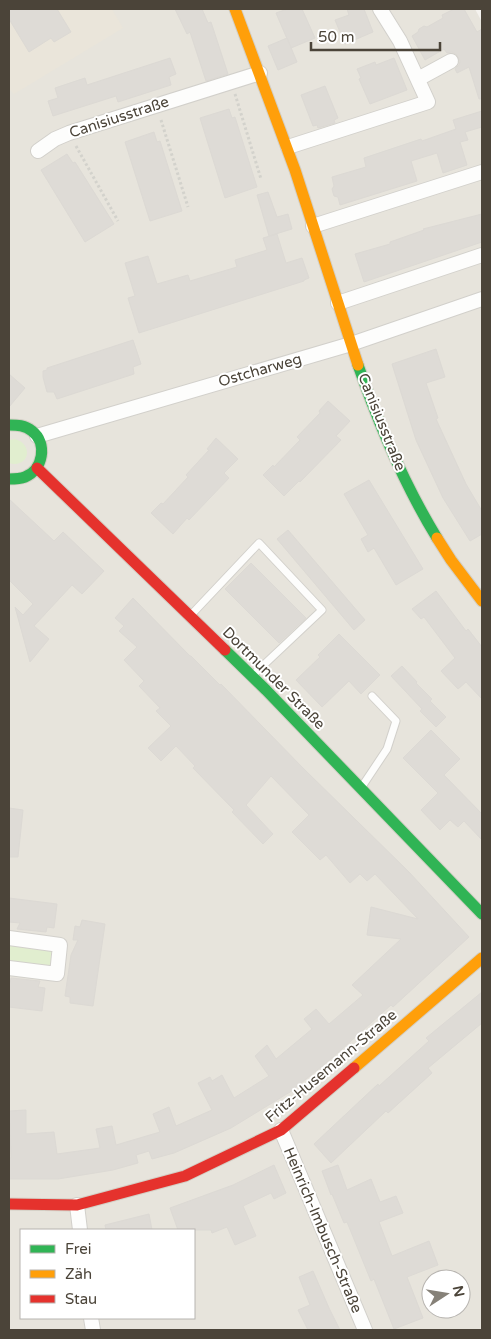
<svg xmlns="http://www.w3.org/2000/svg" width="491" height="1339" viewBox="0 0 491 1339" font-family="'Varela Round',sans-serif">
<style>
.residential{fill:#e7e4dc;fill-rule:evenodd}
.education{fill:#eae5da}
.green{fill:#e1eecf}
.building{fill:#dedbd6;stroke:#dcd9d4}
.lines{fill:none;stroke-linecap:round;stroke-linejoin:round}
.lane-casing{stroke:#d2d0cb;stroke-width:9}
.street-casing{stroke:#d2d0cb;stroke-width:16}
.fast-casing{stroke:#d3cfc5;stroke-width:13}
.slow-casing{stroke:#d3cfc5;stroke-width:13}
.jam-casing{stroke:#d3cfc5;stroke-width:13}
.path{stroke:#d3d2cc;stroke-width:3;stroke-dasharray:2.5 2.5;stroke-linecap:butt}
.lane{stroke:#fdfdfc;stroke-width:7}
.street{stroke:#fdfdfc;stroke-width:14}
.fast{stroke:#30b455;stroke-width:11}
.slow{stroke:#ff9f0a;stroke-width:11}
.jam{stroke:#e5322d;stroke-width:11}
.labels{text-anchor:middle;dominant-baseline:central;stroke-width:4;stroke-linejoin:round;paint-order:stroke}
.street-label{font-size:15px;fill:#4b4439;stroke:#fff}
</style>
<rect width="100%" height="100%" fill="#f4f2ee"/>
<path class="residential" d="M9,9H475L482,22V1330H9ZM21,1230H194V1318H21ZM431,1279H461V1309H431Z"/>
<polygon class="education" points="9,9 112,9 123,28 14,94 9,89"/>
<g class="green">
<path d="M15,439C35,445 28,469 9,463V440Z"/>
<polygon points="9,943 55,949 52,968 9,961"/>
</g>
<g class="building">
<polygon points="9,9 57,9 71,32 54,42 51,38 29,52 9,19"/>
<polygon points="175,9 202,9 208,23 211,22 228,74 206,81 190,32 187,34"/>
<polygon points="287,9 302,9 315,38 291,48 276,13"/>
<polygon points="347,9 364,9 373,32 345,44 335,20 349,15"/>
<polygon points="454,9 464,9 477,32 482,29 482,99 479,99 469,67 457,73 455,69 459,65 460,61 456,54 452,52 447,53 444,49 425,60 412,36 418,32 419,29 424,26 427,27 443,18 442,15"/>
<polygon points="287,38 297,62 278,70 268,46"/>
<polygon points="170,58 176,74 169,77 171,85 118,102 116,96 53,116 48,101 58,98 55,88 85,78 87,85"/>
<polygon points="394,58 407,90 370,104 359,79 361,78 357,69 375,62 376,65"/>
<polygon points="325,86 338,118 334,120 335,123 318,128 317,125 313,126 301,95"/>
<polygon points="229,109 232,118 235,117 257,187 225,198 200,118"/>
<polygon points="482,111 482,127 465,132 468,140 460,142 467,165 443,173 437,153 411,161 417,181 340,205 338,197 334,196 332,189 334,186 332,177 366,167 364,158 421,139 422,141 456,129 453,120"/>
<polygon points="154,132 157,142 160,141 182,211 150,221 125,142"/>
<polygon points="67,154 73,163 75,162 114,224 85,242 41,170"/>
<polygon points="268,192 277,217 288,214 292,229 269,236 257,195"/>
<polygon points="482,214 482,242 364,282 355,254 390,244 390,242 424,230 423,229"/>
<polygon points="277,234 286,263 302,258 309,278 304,280 304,281 139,333 128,298 135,296 125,263 148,256 157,284 188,275 190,281 237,267 235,260 267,250 263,238"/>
<polygon points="133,340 141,364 133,367 134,374 57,399 54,392 47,392 43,377 43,371 47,370 47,368"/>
<polygon points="436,349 445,377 426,383 438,418 436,419 466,484 482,511 482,534 470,541 443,498 416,440 392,364"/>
<polygon points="9,374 25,388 9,407"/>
<polygon points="328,401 350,421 336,436 341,440 300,482 299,481 284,496 263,475 273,465 274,467 300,440 297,437 320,413 319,411"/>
<polygon points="216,438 238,459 224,473 229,478 189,520 187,518 173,534 151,513 161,503 163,504 188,477 186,475 209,450 207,449"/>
<polygon points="369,480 423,569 396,585 374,548 368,552 361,539 368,535 344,494"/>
<polygon points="9,499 54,541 63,532 104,571 82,594 72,585 34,626 49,639 30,662 15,607 23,615 33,604 9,580"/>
<polygon points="288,530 365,620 354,630 277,539"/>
<polygon points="251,563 306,618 279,643 225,589"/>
<polygon points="436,591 466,631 468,629 482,647 482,699 466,682 458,689 441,671 455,658 424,617 421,619 412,609"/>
<polygon points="133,598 190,656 191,656 220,685 221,684 304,769 409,872 469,937 393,1007 391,1005 332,1058 290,1092 231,1128 174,1153 152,1159 149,1151 136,1155 138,1163 113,1170 58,1179 9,1179 9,1158 11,1158 9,1111 26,1110 26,1134 54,1132 57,1154 100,1148 96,1129 112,1126 116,1145 160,1132 153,1114 169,1107 176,1126 212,1110 198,1083 210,1077 212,1081 222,1075 234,1098 269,1076 255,1056 267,1045 276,1059 312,1029 304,1019 316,1009 329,1024 363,995 352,985 401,939 367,935 371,907 418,919 375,874 367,881 360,874 350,883 326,855 320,860 292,832 309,815 271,776 246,805 273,834 263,844 232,812 234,810 193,768 195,766 176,746 161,761 148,748 171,726 156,711 160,708 139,686 144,681 124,660 137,647 119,631 124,626 115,618"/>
<polygon points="339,634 380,675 361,694 349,681 322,707 296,680 320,657 318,655"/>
<polygon points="402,666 417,682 416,683 432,699 430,701 446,717 436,727 420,711 422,709 391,676"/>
<polygon points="431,730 460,759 444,775 482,814 482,840 464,821 458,827 450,820 440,830 421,810 438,793 403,758"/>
<polygon points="9,808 23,810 18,857 9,857"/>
<polygon points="9,898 57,904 54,928 47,927 46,932 17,929 20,923 9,922"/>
<polygon points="82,920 105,924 93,1006 70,1003 70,997 65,996 71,955 78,940 73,940 75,926 80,927"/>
<polygon points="11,978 40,981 38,987 45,988 42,1011 9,1007 9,983 10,983"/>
<polygon points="482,992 482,1023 428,1068 432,1073 388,1113 386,1111 331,1163 314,1144 378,1084 379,1086 429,1041 426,1038"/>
<polygon points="274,1165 286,1193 274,1199 271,1193 243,1206 256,1236 235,1245 227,1227 212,1233 211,1230 178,1230 170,1208 233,1185"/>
<polygon points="338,1165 347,1190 371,1179 380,1202 396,1196 403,1213 379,1222 392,1256 429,1241 438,1265 407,1277 423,1318 394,1329 374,1279 371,1281 347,1222 344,1223 332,1194 331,1195 322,1171"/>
<polygon points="149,1214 152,1230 106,1230 105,1225"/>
<polygon points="313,1271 329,1308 340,1330 308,1330 298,1310 310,1305 299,1277"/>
</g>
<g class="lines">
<g class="lane-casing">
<g id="lane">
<polyline points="190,616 259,543 322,610 252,676"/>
<polyline points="361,788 387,749 396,721 372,696"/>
</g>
</g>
<g class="street-casing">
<g id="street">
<polyline points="418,79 451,61"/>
<polyline points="288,147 428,102 400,41 380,9"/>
<polyline points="38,151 55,139 69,133 260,73"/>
<polyline points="313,226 482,172"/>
<polyline points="338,303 482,255"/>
<polyline points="37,436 351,344 482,299"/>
<polyline points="9,938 60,945 57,974 9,968"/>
<polyline points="281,1130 365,1330"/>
<polyline points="77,1205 80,1230"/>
<polyline points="91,1318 93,1330"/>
</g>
</g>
<g class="fast-casing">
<g id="fast">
<path d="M358,365C379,425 404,484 437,538"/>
<path d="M9,425C17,425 25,425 32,431C48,443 43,470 25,477C20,479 14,479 9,479"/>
<polyline points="225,650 266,690 482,914"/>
</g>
</g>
<g class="slow-casing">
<g id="slow">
<polyline points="235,9 295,170 358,365"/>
<polyline points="437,538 451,560 482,601"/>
<polyline points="354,1068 482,958"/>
</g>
</g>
<g class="jam-casing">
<g id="jam">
<polyline points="37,468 225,650"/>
<polyline points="9,1204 77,1205 185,1176 281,1130 354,1068"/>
</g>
</g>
<g class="path">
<polyline points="235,94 261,179"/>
<polyline points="161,120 188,207"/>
<polyline points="76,146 118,221"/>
</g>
<use href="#lane" class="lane"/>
<use href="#street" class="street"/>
<use href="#fast" class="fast"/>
<use href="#slow" class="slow"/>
<use href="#jam" class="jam"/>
</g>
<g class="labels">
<g class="street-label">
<text transform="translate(119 117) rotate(-18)">Canisiusstraße</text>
<text transform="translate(260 370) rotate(-16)">Ostcharweg</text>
<text transform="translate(382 422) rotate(68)">Canisiusstraße</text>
<text transform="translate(274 678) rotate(45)">Dortmunder Straße</text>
<text transform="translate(331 1066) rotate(-40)">Fritz-Husemann-Straße</text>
<text transform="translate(323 1230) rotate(67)">Heinrich-Imbusch-Straße</text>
</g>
</g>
<rect width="491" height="1339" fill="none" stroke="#4b4439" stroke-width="20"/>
<rect x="20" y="1229" width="175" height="90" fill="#ffffff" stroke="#b7b4b0"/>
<rect x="30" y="1245" width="25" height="8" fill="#30b455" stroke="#b7b4b0"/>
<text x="65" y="1254" font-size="15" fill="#4b4439">Frei</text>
<rect x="30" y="1270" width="25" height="8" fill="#ff9f0a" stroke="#b7b4b0"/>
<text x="65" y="1279" font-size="15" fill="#4b4439">Zäh</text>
<rect x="30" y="1295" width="25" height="8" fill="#e5322d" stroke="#b7b4b0"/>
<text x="65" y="1304" font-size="15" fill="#4b4439">Stau</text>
<g transform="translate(446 1294) rotate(78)"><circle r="24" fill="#ffffff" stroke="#b7b4b0"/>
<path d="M0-4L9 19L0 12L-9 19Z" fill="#868178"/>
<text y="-8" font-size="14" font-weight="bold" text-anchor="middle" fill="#4b4439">N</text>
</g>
<path d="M311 42v8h129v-8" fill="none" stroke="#4b4439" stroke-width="2.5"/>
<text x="318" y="42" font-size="15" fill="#4b4439" stroke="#ffffff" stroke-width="4" paint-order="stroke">50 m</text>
</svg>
